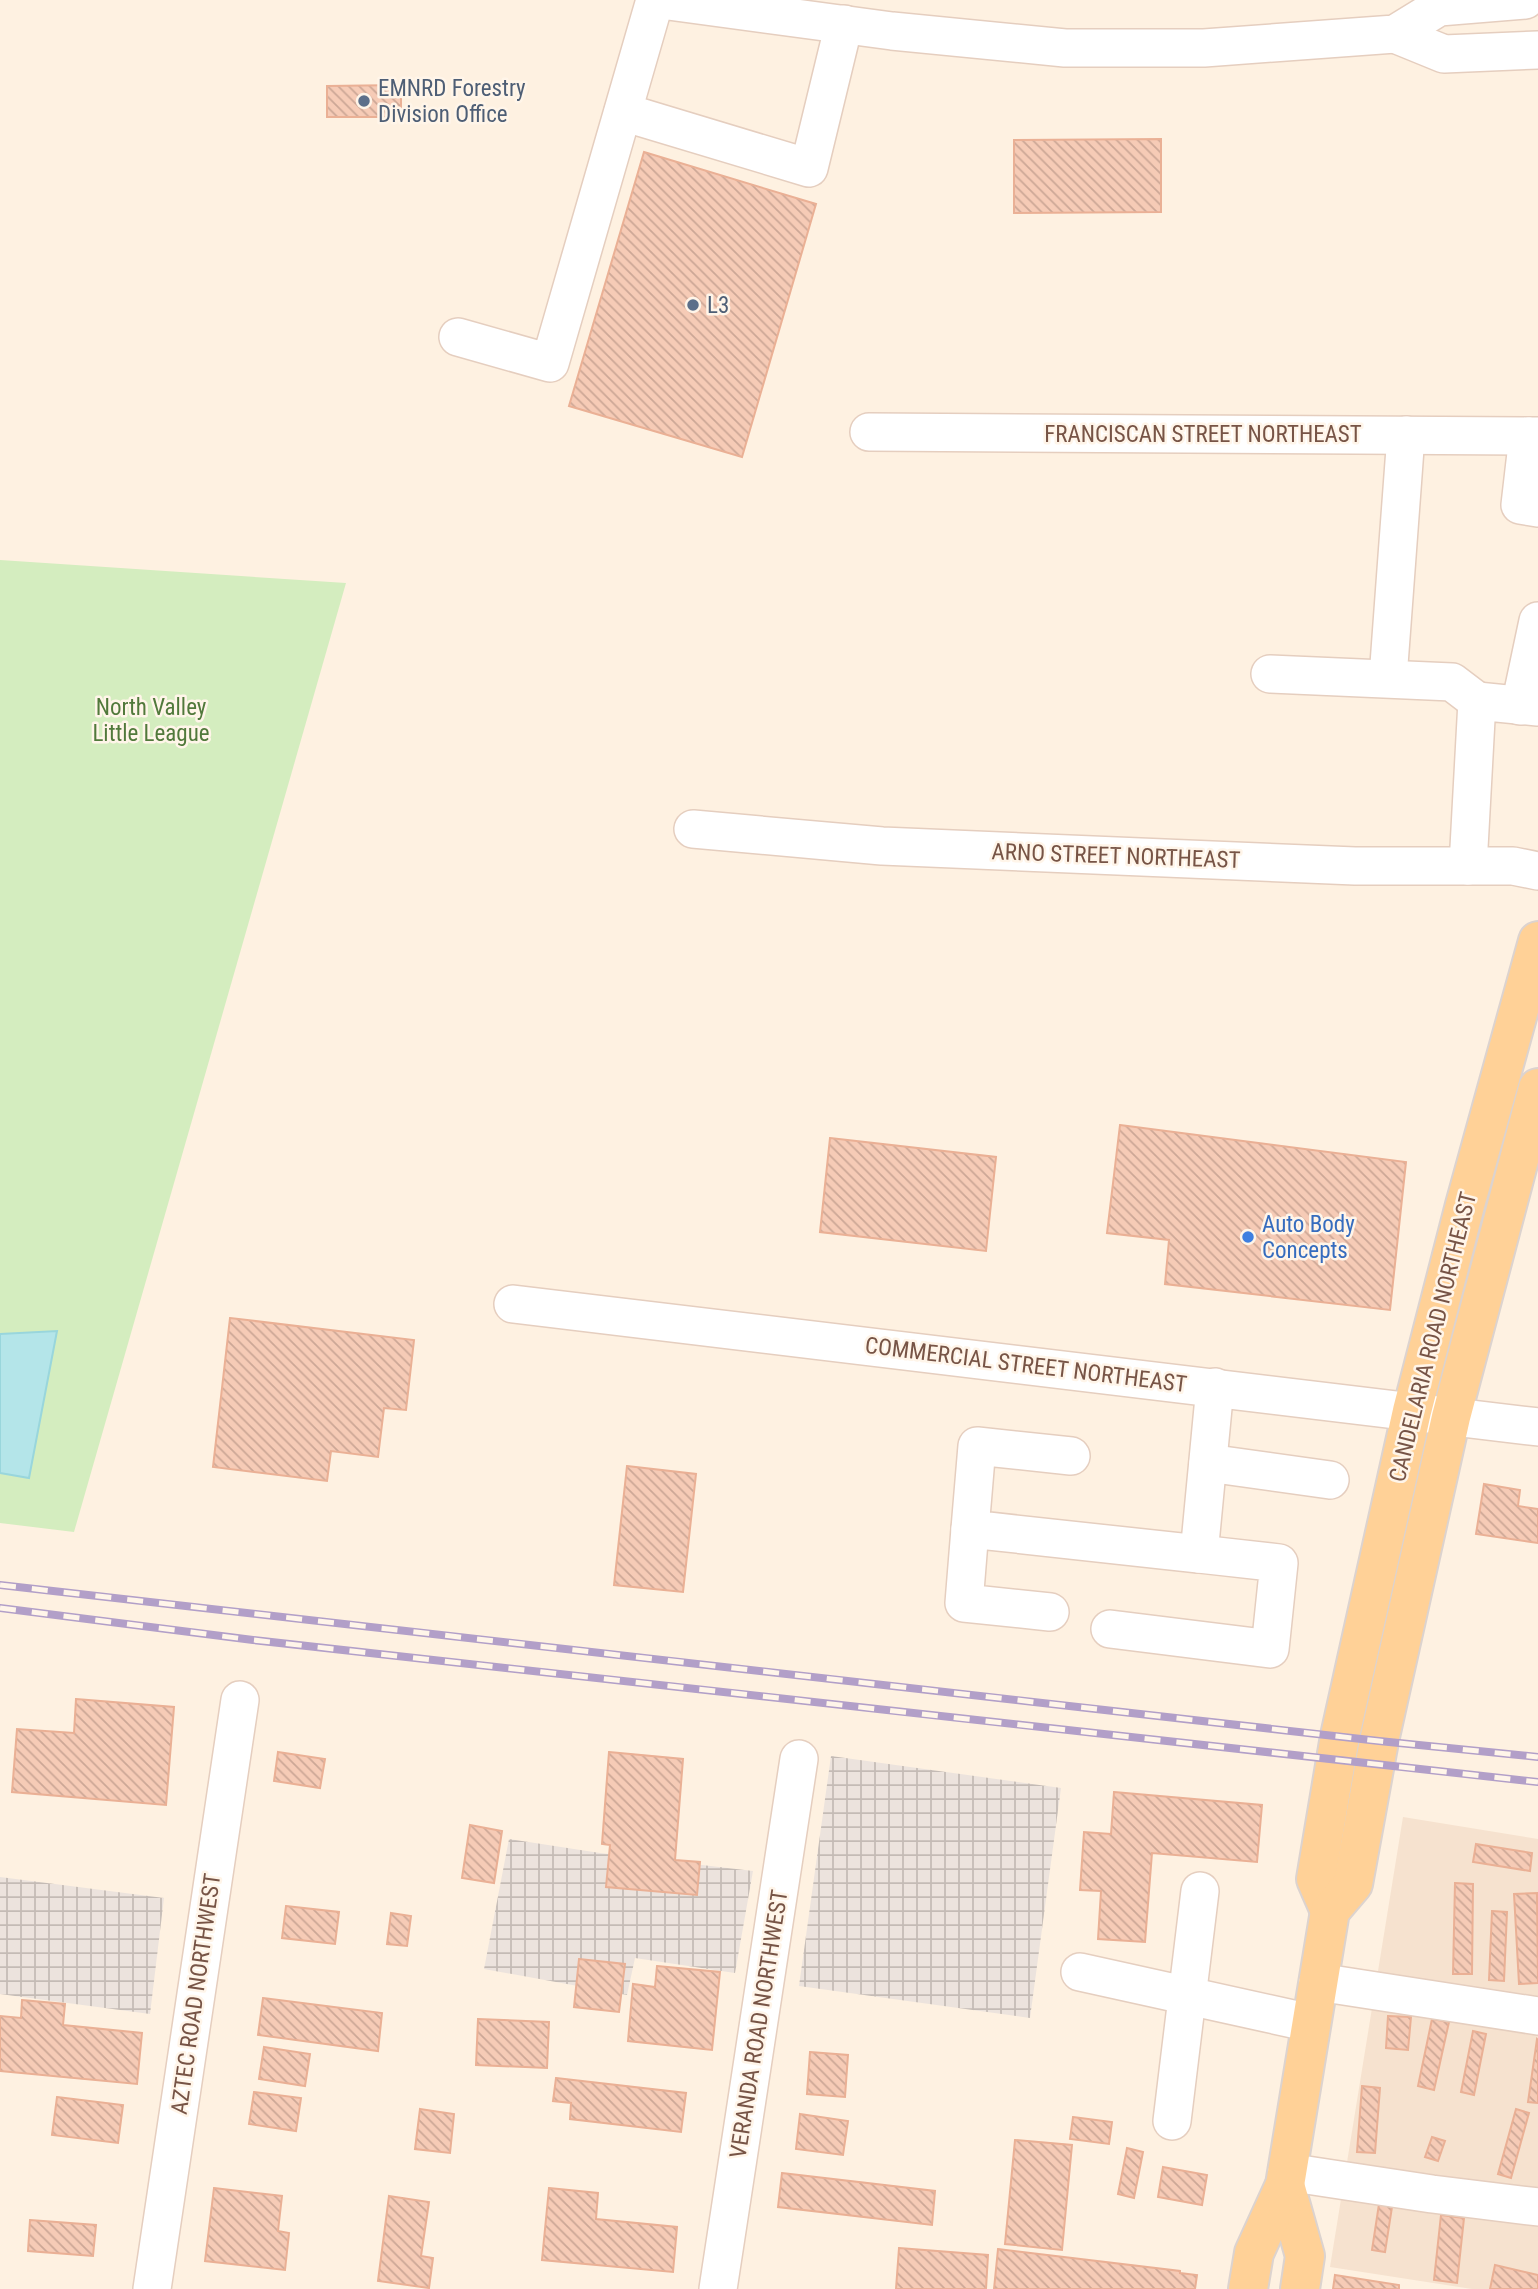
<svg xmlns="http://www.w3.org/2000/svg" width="1538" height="2289" viewBox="0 0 1538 2289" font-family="'Roboto Condensed',sans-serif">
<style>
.residential{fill:#f6e2cf}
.industrial{fill:url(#industrial-grid)}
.green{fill:#d4edbf}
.water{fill:#b4e5e9;stroke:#99d6dc;stroke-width:2}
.building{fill:url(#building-back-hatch);stroke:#eab095;stroke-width:2}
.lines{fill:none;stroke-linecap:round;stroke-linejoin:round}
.minor-casing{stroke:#e5cebf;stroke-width:40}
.major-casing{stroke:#dcd3cf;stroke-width:42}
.minor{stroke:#fff;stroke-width:37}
.major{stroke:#ffd197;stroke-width:38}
.rail-casing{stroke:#b29fc8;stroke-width:8}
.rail{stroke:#fff5e9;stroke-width:5;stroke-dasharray:16;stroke-linecap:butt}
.service-dot{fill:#5c6f8a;stroke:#fff5e9;stroke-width:2.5}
.shop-dot{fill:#3f7fe0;stroke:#fff5e9;stroke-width:2.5}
.labels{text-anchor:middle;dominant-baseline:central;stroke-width:5;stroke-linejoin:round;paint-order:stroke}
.service-label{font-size:23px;fill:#4e5e75;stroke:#fff5e9;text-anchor:start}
.street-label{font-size:23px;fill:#775446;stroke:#fff5e9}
.park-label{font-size:23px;fill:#51793b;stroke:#fff5e9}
.shop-label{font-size:23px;fill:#366cbe;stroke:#fff5e9;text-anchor:start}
</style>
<defs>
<pattern id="industrial-grid" width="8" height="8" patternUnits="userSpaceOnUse" patternTransform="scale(1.75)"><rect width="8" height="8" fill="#ece3dd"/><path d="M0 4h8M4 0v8" fill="none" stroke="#c4bbb5"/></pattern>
<pattern id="building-back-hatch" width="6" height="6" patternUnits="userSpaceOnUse" patternTransform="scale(1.75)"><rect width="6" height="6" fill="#f6cbb6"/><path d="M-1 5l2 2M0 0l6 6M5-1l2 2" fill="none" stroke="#cca796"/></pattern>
</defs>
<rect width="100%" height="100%" fill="#fef1e1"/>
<polygon class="residential" points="1403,1817 1538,1839 1538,2289 1472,2289 1330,2267"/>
<g class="industrial">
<polygon points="831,1756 1061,1788 1030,2018 799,1986"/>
<polygon points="509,1839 600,1853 753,1871 735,1973 635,1958 627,1995 484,1969"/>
<polygon points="0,1877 164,1898 150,2014 0,1994"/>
</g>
<polygon class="green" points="0,560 346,583 74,1532 0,1523"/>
<polygon class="water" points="57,1331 29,1478 0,1473 0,1334"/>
<g class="building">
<polygon points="401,85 401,117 327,117 327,86"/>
<polygon points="1161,139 1161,212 1014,213 1014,140"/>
<polygon points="644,152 816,204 742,457 569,406"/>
<polygon points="1120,1125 1406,1162 1390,1310 1165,1284 1169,1240 1107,1233"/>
<polygon points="830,1138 996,1157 986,1251 820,1232"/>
<polygon points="230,1318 414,1340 406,1410 384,1408 378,1457 331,1451 327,1481 213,1467"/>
<polygon points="627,1466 696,1474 683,1592 614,1585"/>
<polygon points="1484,1484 1520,1490 1518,1506 1538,1509 1538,1543 1476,1534"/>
<polygon points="76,1699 174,1707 166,1805 12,1792 17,1729 74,1733"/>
<polygon points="278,1752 325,1759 320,1788 274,1781"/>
<polygon points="609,1752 683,1759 675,1860 700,1862 697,1895 606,1887 610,1845 602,1844"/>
<polygon points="1114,1792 1262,1805 1257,1862 1152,1853 1145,1942 1098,1939 1101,1891 1080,1890 1084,1832 1111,1834"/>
<polygon points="470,1825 502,1831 494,1883 462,1878"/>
<polygon points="1476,1844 1532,1853 1530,1871 1473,1862"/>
<polygon points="1455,1883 1473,1884 1472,1974 1453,1974"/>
<polygon points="1537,1893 1538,1983 1519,1984 1514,1894"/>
<polygon points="286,1906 339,1912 335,1944 282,1938"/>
<polygon points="1492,1911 1507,1912 1504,1981 1489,1980"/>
<polygon points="391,1913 411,1916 407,1946 387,1944"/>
<polygon points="579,1959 625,1964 619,2012 574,2007"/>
<polygon points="657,1966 720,1972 712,2050 628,2041 633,1984 655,1987"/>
<polygon points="263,1998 382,2013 378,2051 258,2035"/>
<polygon points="22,2000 65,2004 63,2025 142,2033 137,2084 0,2071 0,2016 21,2018"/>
<polygon points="1388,2016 1411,2017 1408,2050 1386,2048"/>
<polygon points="478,2019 549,2022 547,2068 476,2065"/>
<polygon points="1432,2019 1449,2022 1434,2090 1418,2086"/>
<polygon points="1473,2031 1486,2034 1474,2095 1461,2092"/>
<polygon points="1537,2039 1538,2040 1538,2103 1528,2102"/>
<polygon points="264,2047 310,2054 305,2086 259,2079"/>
<polygon points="810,2052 848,2055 845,2097 807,2094"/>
<polygon points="556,2078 686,2093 681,2132 570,2119 571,2103 553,2101"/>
<polygon points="1362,2086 1380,2088 1375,2153 1357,2152"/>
<polygon points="254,2092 301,2098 296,2131 249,2124"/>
<polygon points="57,2097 123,2105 118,2143 52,2135"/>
<polygon points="420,2109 454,2114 450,2153 415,2149"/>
<polygon points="1516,2109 1529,2113 1511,2178 1498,2174"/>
<polygon points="800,2114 848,2121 843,2155 796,2149"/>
<polygon points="1073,2117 1112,2122 1109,2144 1070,2139"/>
<polygon points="1432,2137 1445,2141 1438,2161 1425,2157"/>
<polygon points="1015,2140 1072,2145 1062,2250 1005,2244"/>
<polygon points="1127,2148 1143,2152 1134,2198 1118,2194"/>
<polygon points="1163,2167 1207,2175 1202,2205 1158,2197"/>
<polygon points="782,2173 935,2191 932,2225 778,2207"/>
<polygon points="214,2188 282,2196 278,2231 289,2233 285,2270 205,2261"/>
<polygon points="549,2188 598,2193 596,2219 677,2227 673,2272 542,2260"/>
<polygon points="389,2196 429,2202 421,2256 433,2258 429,2288 378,2281"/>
<polygon points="1379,2204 1392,2207 1385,2252 1372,2250"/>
<polygon points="1441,2215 1464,2218 1457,2283 1434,2280"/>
<polygon points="30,2220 96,2225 93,2256 28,2251"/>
<polygon points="899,2248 988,2255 986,2289 896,2289"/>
<polygon points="998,2249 1180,2271 1180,2273 1197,2275 1195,2289 994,2289"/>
<polygon points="1495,2265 1538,2275 1538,2289 1490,2289"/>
<polygon points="1335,2275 1399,2285 1399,2289 1333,2289"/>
</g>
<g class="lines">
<g class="minor-casing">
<g id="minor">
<polyline points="661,0 892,31 1065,48 1204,48 1395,34 1439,7 1525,0"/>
<polyline points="1395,34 1444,54 1538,50"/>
<polyline points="623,112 809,168 844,24"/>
<polyline points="458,337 550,363 655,0"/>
<polyline points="869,432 1538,436"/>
<polyline points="1528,436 1520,505 1538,508"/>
<polyline points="1270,674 1452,682 1477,701"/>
<polyline points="1388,678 1406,435"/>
<polyline points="1520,706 1538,621"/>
<polyline points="693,829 882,846 1355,866 1513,866 1538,871"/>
<polyline points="1468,866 1477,701 1538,707"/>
<polyline points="513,1304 1538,1427"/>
<polyline points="1071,1456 977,1446 970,1529 1199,1554 1215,1387"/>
<polyline points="1208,1463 1330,1480"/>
<polyline points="970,1529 964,1603 1050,1612"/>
<polyline points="1110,1629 1270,1649 1279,1563 1199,1554"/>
<polyline points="1080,1972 1311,2023"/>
<polyline points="1318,1982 1538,2016"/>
<polyline points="1172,2121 1200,1891"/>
<polyline points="1287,2172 1432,2194 1538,2207"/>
<polyline points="152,2289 240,1700"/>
<polyline points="718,2289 799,1759"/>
</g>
</g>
<g class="major-casing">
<g id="major">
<polyline points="1330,1911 1316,1879 1340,1736 1412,1411 1465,1205 1538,941"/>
<polyline points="1285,2185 1305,2256 1300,2289"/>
<polyline points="1248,2289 1254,2253 1285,2185 1330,1911 1353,1884 1379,1741 1451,1417 1538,1088"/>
</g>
</g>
<use href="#minor" class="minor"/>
<use href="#major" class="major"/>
<g class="rail-casing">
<g id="rail">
<polyline points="0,1585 1379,1741 1538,1757"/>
<polyline points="0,1608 253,1640 1538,1782"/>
</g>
</g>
<use href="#rail" class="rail"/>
</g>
<g class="service-dot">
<circle cx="364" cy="101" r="7"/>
<circle cx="693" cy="305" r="7"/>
</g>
<circle class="shop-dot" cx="1248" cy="1237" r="7"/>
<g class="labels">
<g class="service-label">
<text x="378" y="88">EMNRD Forestry<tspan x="378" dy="26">Division Office</tspan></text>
<text x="707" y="305">L3</text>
</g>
<g class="street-label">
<text x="1203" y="434">FRANCISCAN STREET NORTHEAST</text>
<text transform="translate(1116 856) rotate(2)">ARNO STREET NORTHEAST</text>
<text transform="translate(1433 1337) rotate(-76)">CANDELARIA ROAD NORTHEAST</text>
<text transform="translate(1026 1365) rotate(7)">COMMERCIAL STREET NORTHEAST</text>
<text transform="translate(196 1994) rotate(-82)">AZTEC ROAD NORTHWEST</text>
<text transform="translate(759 2024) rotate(-81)">VERANDA ROAD NORTHWEST</text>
</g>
<g class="park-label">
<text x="151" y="707">North Valley<tspan x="151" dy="26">Little League</tspan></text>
</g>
<g class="shop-label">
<text x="1262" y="1224">Auto Body<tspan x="1262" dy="26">Concepts</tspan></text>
</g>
</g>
</svg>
